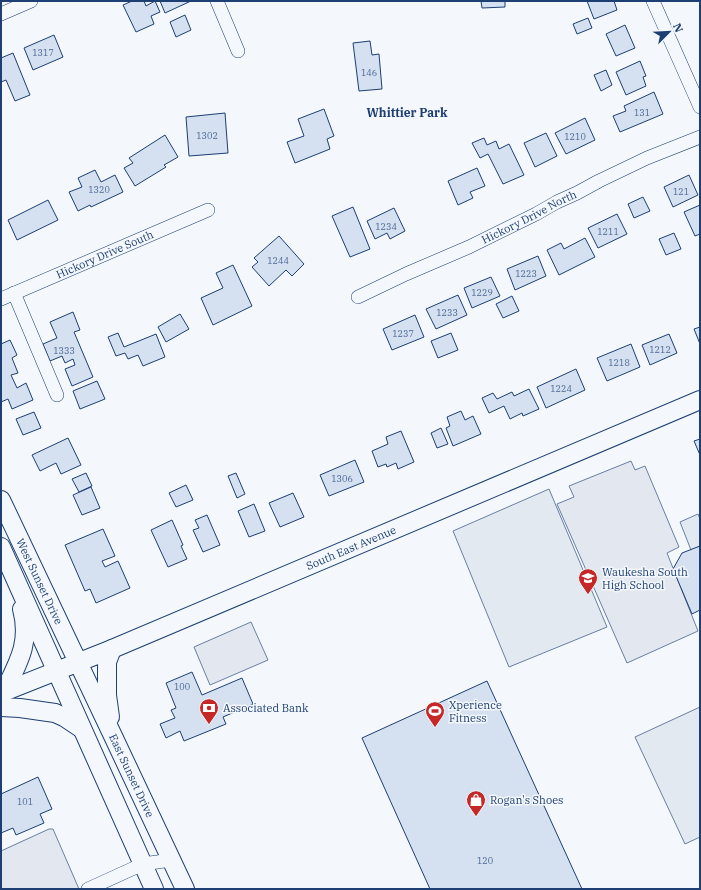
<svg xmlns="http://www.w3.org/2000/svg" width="701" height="890" viewBox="0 0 701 890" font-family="'IBM Plex Serif',serif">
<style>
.green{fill:#e3e9f0;stroke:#687fa3}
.parking{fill:#e3e8f0;stroke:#687fa3}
.building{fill:#d5e0f0;stroke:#1d3f73}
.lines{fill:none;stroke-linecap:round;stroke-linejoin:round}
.minor-casing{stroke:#1d3f73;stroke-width:14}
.secondary-casing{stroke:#1d3f73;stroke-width:20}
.minor{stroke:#f4f7fb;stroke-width:13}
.secondary{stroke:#f4f7fb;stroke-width:18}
.labels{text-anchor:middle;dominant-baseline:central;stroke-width:3;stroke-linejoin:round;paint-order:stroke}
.number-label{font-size:9px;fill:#4b6792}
.street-label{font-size:11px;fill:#1d3f73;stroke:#f4f7fb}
.poi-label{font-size:11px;fill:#1d3f73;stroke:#f4f7fb;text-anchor:start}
.neighbourhood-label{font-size:12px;font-weight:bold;fill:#1d3f73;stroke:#f4f7fb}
</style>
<rect width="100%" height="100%" fill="#f4f7fb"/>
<g class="green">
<polygon points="549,489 607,627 509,667 453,531"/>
<polygon points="698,514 700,519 700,546 691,550 680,522"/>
<polygon points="700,707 700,837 685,844 635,737"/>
</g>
<g class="parking">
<polygon points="631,461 635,470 645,466 679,547 667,553 698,631 627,663 557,504 574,497 569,486"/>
<polygon points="251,622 268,660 210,685 194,647"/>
<polygon points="49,829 53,829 79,889 1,889 1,851"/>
</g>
<g class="building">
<polygon points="132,1 144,1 146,6 155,1 160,12 151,16 154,24 136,32 123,5"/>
<polygon points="160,1 191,1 165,13"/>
<polygon points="481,1 505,1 505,7 482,8"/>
<polygon points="587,1 614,1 617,10 594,19"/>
<polygon points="185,15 191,30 176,37 170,22"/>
<polygon points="588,18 592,28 577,34 573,24"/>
<polygon points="625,25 635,48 616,56 606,34"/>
<polygon points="54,35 63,57 33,70 24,48"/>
<polygon points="370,41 372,55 379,54 382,89 359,91 353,43"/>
<polygon points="13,53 30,95 15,101 6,80 1,82 1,58"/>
<polygon points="640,61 646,76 643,77 646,86 626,95 616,72"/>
<polygon points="606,70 612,85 601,91 594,75"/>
<polygon points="654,92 663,114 620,132 613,116 626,111 624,106"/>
<polygon points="324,109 334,136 327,139 330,149 295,163 287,142 304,136 298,119"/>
<polygon points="225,113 228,153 189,156 186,117"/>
<polygon points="585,118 595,140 566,154 555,133"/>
<polygon points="546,133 557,156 535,167 524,143"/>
<polygon points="165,135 178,157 164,165 166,167 135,186 124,168 133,163 129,158"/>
<polygon points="484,138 487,145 496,141 499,149 509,144 524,175 503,184 488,154 480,158 472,143"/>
<polygon points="477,168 485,186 470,192 473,198 458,205 448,181"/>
<polygon points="95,170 101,182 115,175 123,192 91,207 90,205 78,211 69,192 82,187 78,178"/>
<polygon points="689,175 698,195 673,207 664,187"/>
<polygon points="643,197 650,211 634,218 628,204"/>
<polygon points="48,200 58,220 17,240 8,220"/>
<polygon points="700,205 700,234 695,236 684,212"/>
<polygon points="353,207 370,249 350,257 332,216"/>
<polygon points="394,208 405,231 390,239 387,233 375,239 367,221"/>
<polygon points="617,214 627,234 598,248 588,228"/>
<polygon points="674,233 681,249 666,255 659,239"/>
<polygon points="279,236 304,264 292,276 286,270 269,286 252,267 258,262 254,258"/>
<polygon points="585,238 595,257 559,275 547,250 561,243 564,249"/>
<polygon points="538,256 546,276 515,290 507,269"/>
<polygon points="233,265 252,306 213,325 201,298 223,288 216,273"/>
<polygon points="491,277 500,296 472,308 464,288"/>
<polygon points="458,295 467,315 436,329 426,309"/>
<polygon points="512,296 519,311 503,318 496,304"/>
<polygon points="73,312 80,330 74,332 93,377 72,386 65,369 75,365 73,359 65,363 62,356 50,361 43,344 57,338 50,322"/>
<polygon points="180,314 189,329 166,342 158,327"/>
<polygon points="415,315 424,337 392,350 383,329"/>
<polygon points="700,327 700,344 694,329"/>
<polygon points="118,333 124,347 156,334 165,357 143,366 138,355 128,359 125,353 116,356 108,337"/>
<polygon points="451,333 458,350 438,358 431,341"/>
<polygon points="669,334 677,353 650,365 642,345"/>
<polygon points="10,340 17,355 12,358 18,373 11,375 17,388 26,383 33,400 12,409 8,399 1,402 1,344"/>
<polygon points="631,344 640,367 607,381 597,358"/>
<polygon points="576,369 585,390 546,408 537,387"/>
<polygon points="97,381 105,399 80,409 73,391"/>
<polygon points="529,389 539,409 523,416 522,413 510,419 504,406 489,413 482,398 493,393 497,399 512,392 514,396"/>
<polygon points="461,411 465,420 473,416 481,434 453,446 446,428 450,426 447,417"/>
<polygon points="34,412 41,428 23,435 16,419"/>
<polygon points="441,428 448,444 437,448 431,433"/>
<polygon points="401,431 414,462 398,469 396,463 387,467 386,464 378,467 372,451 388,444 386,437"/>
<polygon points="68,438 81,465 61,474 56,463 40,471 32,455"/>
<polygon points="700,439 700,455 694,441"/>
<polygon points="355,460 364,482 329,496 320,475"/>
<polygon points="86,473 92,486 79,492 72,479"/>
<polygon points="236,473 245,494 237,498 228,476"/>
<polygon points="186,485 193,500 176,507 169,493"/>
<polygon points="91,487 100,508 82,515 73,495"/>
<polygon points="293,493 304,517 280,527 269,503"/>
<polygon points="254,504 265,531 249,537 238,511"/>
<polygon points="207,515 220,545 203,552 193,530 199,528 195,520"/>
<polygon points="172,520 183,545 181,546 187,559 168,567 151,530"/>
<polygon points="103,529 115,556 102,561 105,567 118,561 130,588 96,603 90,589 85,591 65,545"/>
<polygon points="700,546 700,610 692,614 673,569 682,553"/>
<polygon points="192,672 202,695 242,678 253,704 223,717 226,724 184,741 180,731 166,738 160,724 175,718 171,710 176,708 166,683"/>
<polygon points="487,681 582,889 430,889 362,738"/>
<polygon points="38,777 52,809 40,814 44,823 16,835 13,828 1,833 1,794"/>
</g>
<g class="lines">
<g class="minor-casing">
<g id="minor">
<polyline points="217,1 238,51"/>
<polyline points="653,1 700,107"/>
<polyline points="1,14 31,1"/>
<polyline points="14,293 57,395"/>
<path id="s1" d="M358,297L406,274L469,247L536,214L557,202L577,193L599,181L647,158L700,137"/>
<path id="s2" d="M1,299L208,210"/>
<polyline points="88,889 143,864 171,860"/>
</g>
</g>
<g class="secondary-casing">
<g id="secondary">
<path id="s3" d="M1,500L113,736L185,889"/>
<polyline points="1,547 154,889"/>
<path d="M4,692C18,663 31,643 22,609"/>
<path id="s4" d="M1,693L112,649L700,400"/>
<polyline points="1,707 20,708 55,713 64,717 82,729"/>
<polyline points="110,717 107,695 107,662 112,649"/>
</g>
</g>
<use href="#minor" class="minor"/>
<use href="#secondary" class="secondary"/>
</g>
<defs>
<g id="school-pin" transform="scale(1)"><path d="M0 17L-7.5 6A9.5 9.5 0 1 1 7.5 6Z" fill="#c62828" stroke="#f4f7fb"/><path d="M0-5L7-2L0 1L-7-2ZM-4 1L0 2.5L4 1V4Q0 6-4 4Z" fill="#fff"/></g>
<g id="bank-pin" transform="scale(1)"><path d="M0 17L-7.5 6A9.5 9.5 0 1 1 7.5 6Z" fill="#c62828" stroke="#f4f7fb"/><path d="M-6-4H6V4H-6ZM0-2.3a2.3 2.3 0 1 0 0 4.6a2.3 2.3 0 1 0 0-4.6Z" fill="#fff"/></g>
<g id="stadium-pin" transform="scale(1)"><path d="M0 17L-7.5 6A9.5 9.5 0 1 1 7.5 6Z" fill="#c62828" stroke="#f4f7fb"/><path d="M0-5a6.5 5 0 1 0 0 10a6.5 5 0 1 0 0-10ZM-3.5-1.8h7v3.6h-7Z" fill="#fff"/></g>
<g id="shop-pin" transform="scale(1)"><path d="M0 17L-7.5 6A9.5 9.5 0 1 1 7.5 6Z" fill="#c62828" stroke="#f4f7fb"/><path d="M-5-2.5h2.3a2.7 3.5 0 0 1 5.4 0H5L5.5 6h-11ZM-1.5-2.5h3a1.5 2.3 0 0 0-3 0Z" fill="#fff"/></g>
</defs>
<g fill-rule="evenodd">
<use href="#school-pin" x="588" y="578"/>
<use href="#bank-pin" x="209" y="708"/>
<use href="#stadium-pin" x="435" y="711"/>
<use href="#shop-pin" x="476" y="800"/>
</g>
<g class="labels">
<g class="number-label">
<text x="43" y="52">1317</text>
<text x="369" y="72">146</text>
<text x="642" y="112">131</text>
<text x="207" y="135">1302</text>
<text x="575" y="136">1210</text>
<text x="99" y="189">1320</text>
<text x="681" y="191">121</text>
<text x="386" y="226">1234</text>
<text x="608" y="231">1211</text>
<text x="278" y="260">1244</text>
<text x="526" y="273">1223</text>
<text x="482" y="292">1229</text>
<text x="447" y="312">1233</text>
<text x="403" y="333">1237</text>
<text x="660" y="349">1212</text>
<text x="64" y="350">1333</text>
<text x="619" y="362">1218</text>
<text x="561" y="388">1224</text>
<text x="342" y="478">1306</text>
<text x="182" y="686">100</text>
<text x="25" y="801">101</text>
<text x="485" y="860">120</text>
</g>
<g class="street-label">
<text stroke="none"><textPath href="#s1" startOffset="189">Hickory Drive North</textPath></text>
<text stroke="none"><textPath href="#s2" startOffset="113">Hickory Drive South</textPath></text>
<text stroke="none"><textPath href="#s4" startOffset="379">South East Avenue</textPath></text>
<text stroke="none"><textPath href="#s3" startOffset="90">West Sunset Drive</textPath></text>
<text stroke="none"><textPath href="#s3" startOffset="305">East Sunset Drive</textPath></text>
</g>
<g class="poi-label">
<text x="602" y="572">Waukesha South<tspan x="602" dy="13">High School</tspan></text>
<text x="449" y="705">Xperience<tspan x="449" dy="13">Fitness</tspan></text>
<text x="223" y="708">Associated Bank</text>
<text x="490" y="800">Rogan's Shoes</text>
</g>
<g class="neighbourhood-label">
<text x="407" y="112">Whittier Park</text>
</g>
</g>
<rect width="701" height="890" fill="none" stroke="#1d3f73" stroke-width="4"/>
<g transform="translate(669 32) rotate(66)" stroke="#f4f7fb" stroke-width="3" paint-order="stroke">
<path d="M0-3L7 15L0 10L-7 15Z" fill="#1d3f73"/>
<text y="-6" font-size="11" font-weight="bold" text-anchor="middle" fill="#1d3f73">N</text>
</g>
</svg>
